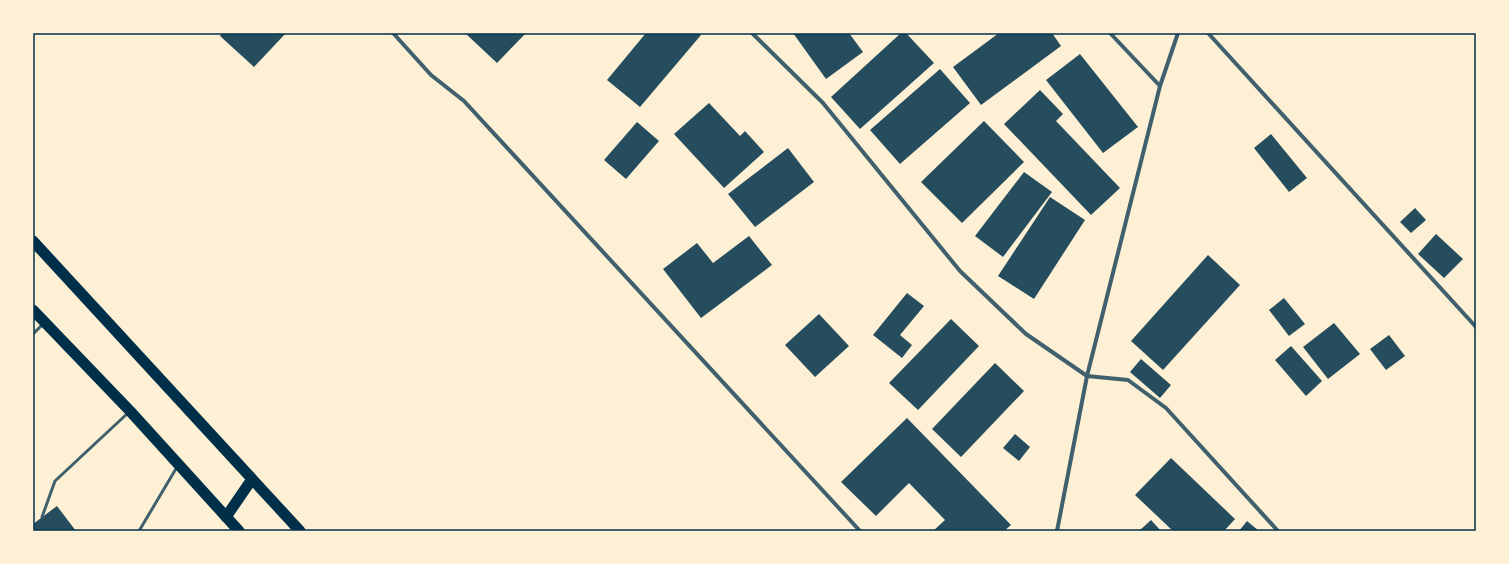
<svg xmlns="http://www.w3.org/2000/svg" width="1509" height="564" viewBox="0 0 1509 564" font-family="'Nunito Sans',sans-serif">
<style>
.building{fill:#264d5e}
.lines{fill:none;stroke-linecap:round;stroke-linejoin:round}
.service{stroke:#3f606c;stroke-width:3}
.minor{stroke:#3f606c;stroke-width:4}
.trunk{stroke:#003049;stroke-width:11}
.neatline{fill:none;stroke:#003049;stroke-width:1.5}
</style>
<rect width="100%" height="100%" fill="#fdf0d5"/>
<g class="building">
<polygon points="222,33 286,33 254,67 220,36"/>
<polygon points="465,33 526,33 497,63"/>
<polygon points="646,33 699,33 701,35 640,107 607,80"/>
<polygon points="793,33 849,33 863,52 826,79"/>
<polygon points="901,33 906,33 934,63 860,129 831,97"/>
<polygon points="999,33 1052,33 1061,46 981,105 953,67"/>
<polygon points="1080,54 1138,127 1103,153 1046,80"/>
<polygon points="940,69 970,103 900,164 870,130"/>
<polygon points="1040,90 1063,114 1056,121 1120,188 1091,215 1004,124"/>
<polygon points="709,103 740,136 745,131 764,152 724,188 674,134"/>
<polygon points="984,121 1024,162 962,223 921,182"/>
<polygon points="637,122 659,141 626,179 604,160"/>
<polygon points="1271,134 1307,178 1289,192 1254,148"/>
<polygon points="788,148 814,182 755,227 728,194"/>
<polygon points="1024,172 1052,192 1003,257 975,236"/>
<polygon points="1050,197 1085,220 1034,299 998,276"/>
<polygon points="1415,208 1426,220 1411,233 1400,222"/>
<polygon points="1436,234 1463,259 1444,278 1418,254"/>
<polygon points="749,236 772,265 701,318 663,269 697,243 713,263"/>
<polygon points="1208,255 1240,285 1163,370 1131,341"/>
<polygon points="907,293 924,306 900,335 912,345 902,358 873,335"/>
<polygon points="1284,298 1305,324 1289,336 1269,310"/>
<polygon points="819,314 849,346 815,377 785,345"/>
<polygon points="951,319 979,346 918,410 889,383"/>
<polygon points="1334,323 1360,354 1328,379 1303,347"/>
<polygon points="1389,335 1405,356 1386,370 1370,349"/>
<polygon points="1291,346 1322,381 1306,396 1275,360"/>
<polygon points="1141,359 1171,385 1160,398 1130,372"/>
<polygon points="995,363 1024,391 961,457 932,429"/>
<polygon points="907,418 1011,525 1004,531 933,531 945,520 909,483 876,516 841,482"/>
<polygon points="1015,434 1030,447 1019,461 1003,448"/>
<polygon points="1171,458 1235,519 1224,531 1173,531 1135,495"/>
<polygon points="57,506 76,531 33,531 33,524"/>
<polygon points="1151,520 1161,531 1139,531"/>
<polygon points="1247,521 1259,531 1239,531"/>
</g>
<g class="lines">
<g class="service">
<polyline points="33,334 43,324"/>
<polyline points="42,517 55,481 129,412"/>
<polyline points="139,531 177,467"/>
</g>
<g class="minor">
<polyline points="393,33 431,75 464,101 860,531"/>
<polyline points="752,33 823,103 960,271 1026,334 1087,376 1128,380 1166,408 1278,531"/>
<polyline points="1110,33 1160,86"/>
<polyline points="1208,33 1476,327"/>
<polyline points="1057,531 1087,376 1160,86 1178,33"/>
</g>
<g class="trunk">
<polyline points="33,241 300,531"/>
<polyline points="33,310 130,411 239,531"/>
<polyline points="226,517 252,479"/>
</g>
</g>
<rect width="1509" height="564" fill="none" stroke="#fdf0d5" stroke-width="68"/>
<rect x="34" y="34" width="1441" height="496" class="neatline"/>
</svg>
